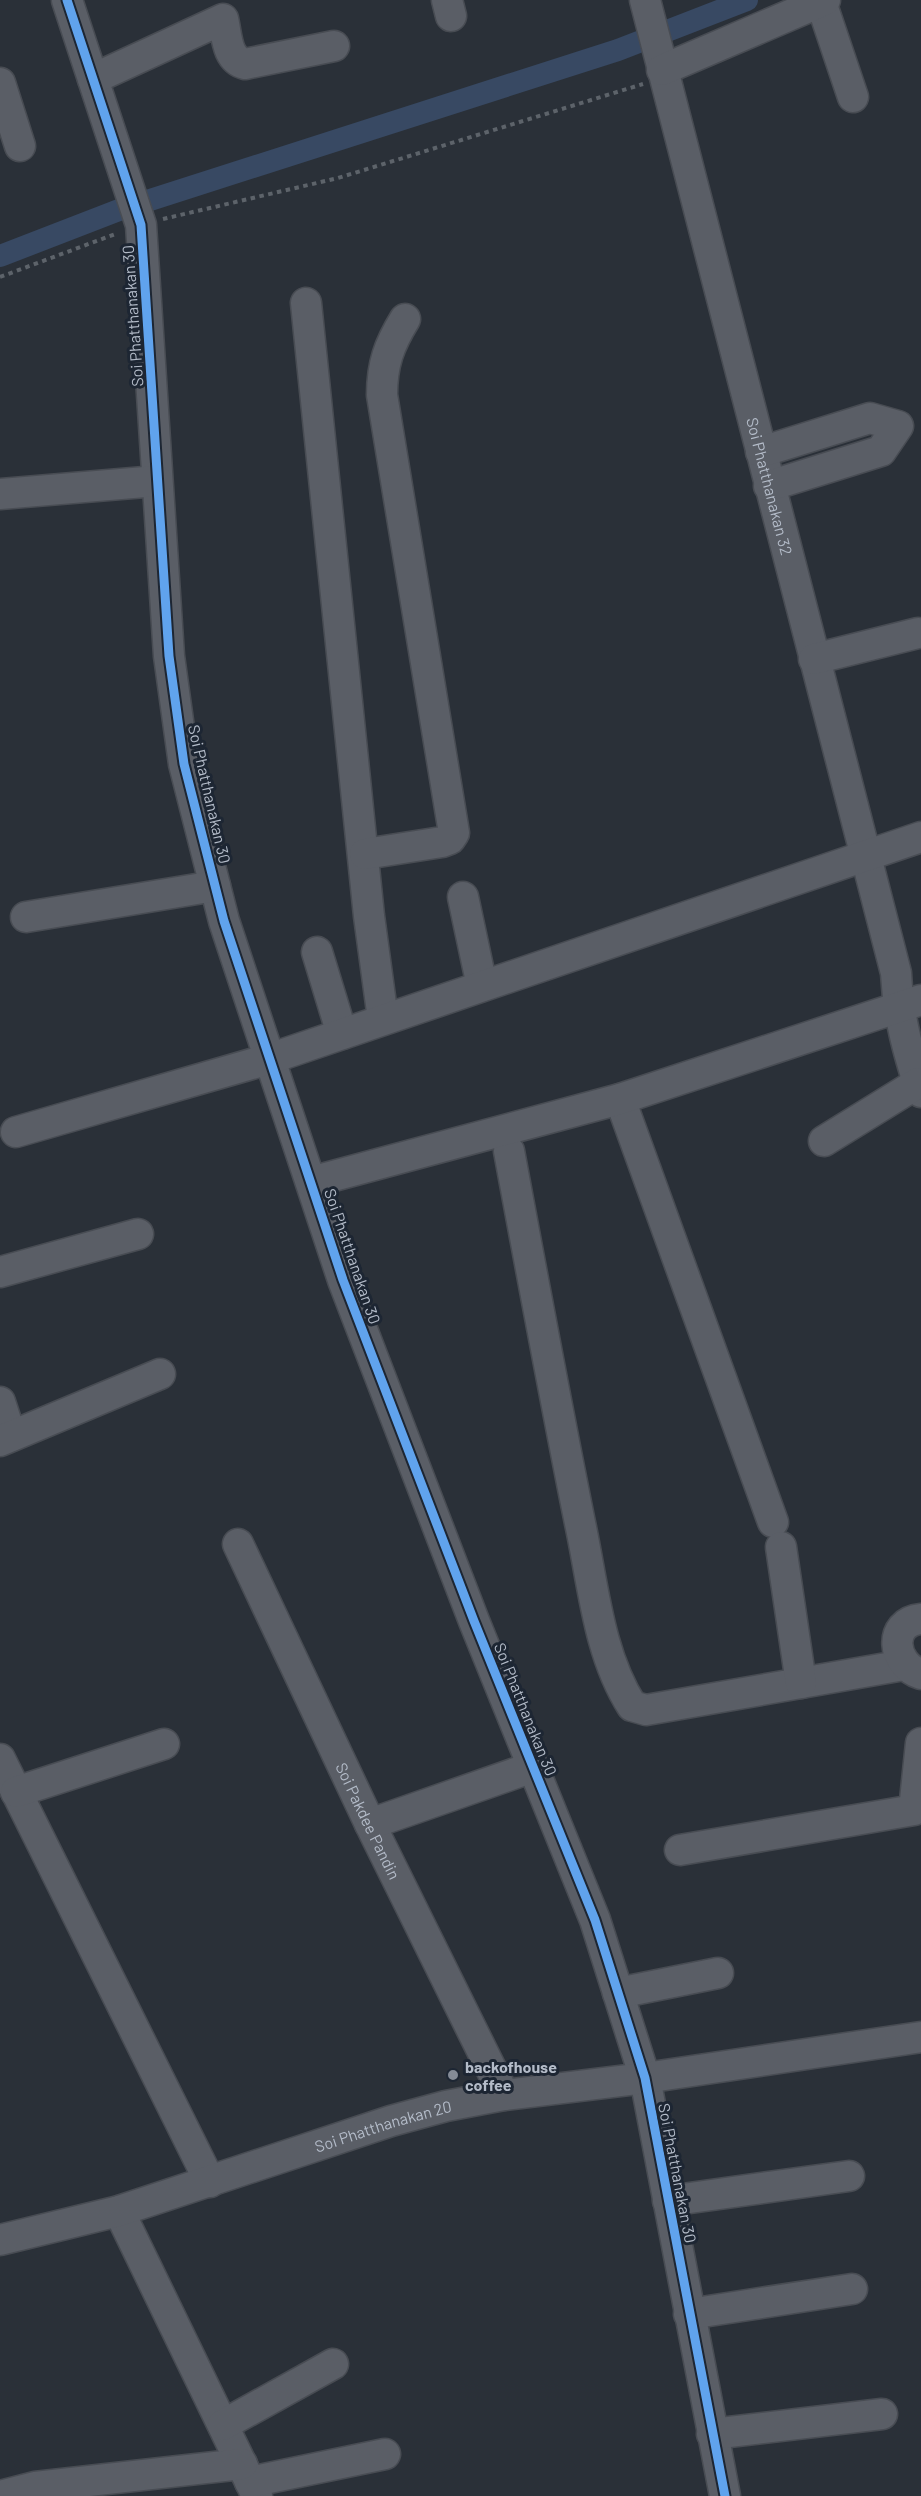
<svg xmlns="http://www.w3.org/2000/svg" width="921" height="2496" viewBox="0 0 921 2496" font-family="Barlow,sans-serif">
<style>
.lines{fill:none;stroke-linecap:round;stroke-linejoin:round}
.canal{stroke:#384963;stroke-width:22}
.minor-casing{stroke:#484c53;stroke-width:33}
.path{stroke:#5d636a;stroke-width:4;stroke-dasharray:4.5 4.5;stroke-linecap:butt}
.minor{stroke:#5a5e66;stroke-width:30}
.cycleway-casing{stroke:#1d2633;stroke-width:13}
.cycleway{stroke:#60a3ed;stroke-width:9}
.poi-dot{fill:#848b96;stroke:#1d2633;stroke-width:2}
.labels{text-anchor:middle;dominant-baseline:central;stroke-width:6;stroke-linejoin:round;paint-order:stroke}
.street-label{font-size:16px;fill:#b4bcc9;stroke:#1d2633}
.poi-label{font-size:16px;font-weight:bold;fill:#b4bcc9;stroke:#1d2633;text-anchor:start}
</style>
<rect width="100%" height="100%" fill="#2a3038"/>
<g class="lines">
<polyline class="canal" points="0,256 119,210 618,50 747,0"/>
<g class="minor-casing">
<g id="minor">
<polyline points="67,0 141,225 169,656 184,764 224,921 343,1280 474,1621 595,1920 645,2078 725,2496"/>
<polyline points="447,0 451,16"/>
<path id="s1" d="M645,0L896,973C898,1016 908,1051 921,1092"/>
<polyline points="821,2 853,97"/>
<polyline points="662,70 825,0"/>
<path d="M93,79L223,19C227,35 226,59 245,64L334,46"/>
<polyline points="0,83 20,146"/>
<polyline points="306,303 369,916 383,1019"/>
<polyline points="761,452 870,418 898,426 881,451 769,486"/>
<polyline points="0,494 157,481"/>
<polyline points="814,659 918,633"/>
<path d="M365,854L442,842L450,839L454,833L382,395C382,364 389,345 405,319"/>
<polyline points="463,897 482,986"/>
<polyline points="26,917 215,886"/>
<polyline points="317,952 342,1034"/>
<polyline points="620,1099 773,1522"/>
<polyline points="16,1132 269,1059 921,837"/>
<polyline points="824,1141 918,1083"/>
<path d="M509,1151C532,1275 555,1399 580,1523C593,1583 598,1653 632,1706L646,1710L904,1665"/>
<polyline points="311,1182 620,1099 921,1000"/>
<polyline points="0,1272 138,1234"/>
<polyline points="0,1402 11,1436"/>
<polyline points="0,1441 160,1374"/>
<path id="s2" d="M238,1544L370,1824L504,2095"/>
<polyline points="781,1547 801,1683"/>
<path d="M921,1619C887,1622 892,1665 921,1674"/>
<polyline points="0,1759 210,2182"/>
<polyline points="16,1792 164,1744"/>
<polyline points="370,1824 533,1767"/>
<polyline points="680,1850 914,1810 921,1743"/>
<polyline points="618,1993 718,1973"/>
<polyline points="668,2201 849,2176"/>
<polyline points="119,2211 257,2496"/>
<path id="s3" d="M0,2240L119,2211L391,2121L446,2106L504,2095L645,2078L921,2037"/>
<polyline points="689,2314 852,2289"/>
<polyline points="223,2425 333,2364"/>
<polyline points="712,2434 882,2414"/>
<polyline points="250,2482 385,2454"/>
<polyline points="0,2496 35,2487 242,2464"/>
</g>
</g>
<g class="path">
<polyline points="163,219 338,178 643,84"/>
<polyline points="0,277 118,233"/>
</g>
<use href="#minor" class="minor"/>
<g class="cycleway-casing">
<polyline id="cycleway" points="67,0 141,225 169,656 184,764 224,921 343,1280 474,1621 595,1920 645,2078 725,2496"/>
</g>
<use href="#cycleway" class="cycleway"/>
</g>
<circle class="poi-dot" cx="453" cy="2075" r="6"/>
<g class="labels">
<g class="street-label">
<text transform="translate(132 316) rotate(-94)">Soi Phatthanakan 30</text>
<text stroke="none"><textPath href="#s1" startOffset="502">Soi Phatthanakan 32</textPath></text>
<text transform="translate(210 794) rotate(77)">Soi Phatthanakan 30</text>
<text transform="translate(353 1256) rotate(71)">Soi Phatthanakan 30</text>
<text transform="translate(526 1709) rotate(68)">Soi Phatthanakan 30</text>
<text stroke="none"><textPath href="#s2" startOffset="306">Soi Pakdee Pandin</textPath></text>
<text stroke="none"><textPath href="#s3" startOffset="400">Soi Phatthanakan 20</textPath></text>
<text transform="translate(678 2173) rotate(79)">Soi Phatthanakan 30</text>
</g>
<g class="poi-label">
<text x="465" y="2066">backofhouse<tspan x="465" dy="18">coffee</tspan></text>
</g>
</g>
</svg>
